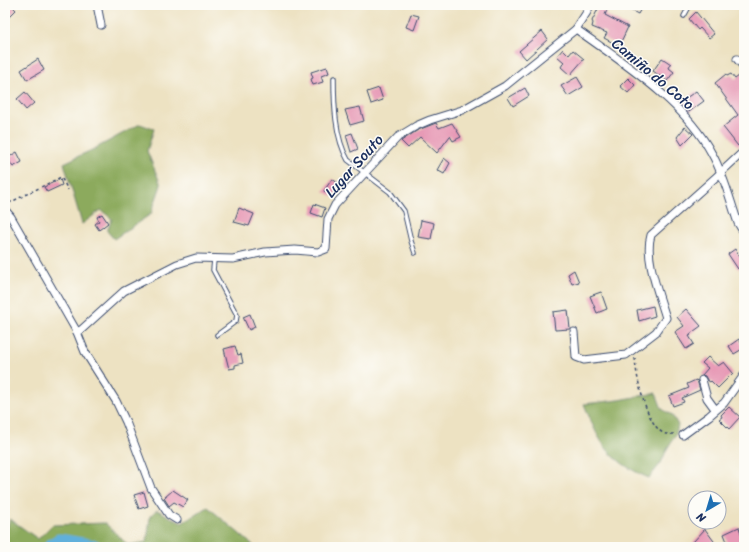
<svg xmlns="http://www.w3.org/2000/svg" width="749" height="552" viewBox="0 0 749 552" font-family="Sriracha,sans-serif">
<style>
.forest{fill:#8caa5d;stroke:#546c5e}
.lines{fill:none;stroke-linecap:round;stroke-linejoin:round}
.river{stroke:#61b0db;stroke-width:15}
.building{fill:#e79ab6}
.service-casing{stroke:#3a4a6d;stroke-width:5.5}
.minor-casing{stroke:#3a4a6d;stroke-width:9}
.path{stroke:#3a4a6d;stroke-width:1.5;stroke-dasharray:3 3;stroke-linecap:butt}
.service{stroke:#fff;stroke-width:3.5}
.minor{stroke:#fff;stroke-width:7}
.labels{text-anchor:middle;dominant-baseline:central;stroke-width:3;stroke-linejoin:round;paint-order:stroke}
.street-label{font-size:15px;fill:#1b2f5e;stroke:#fdfcf7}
</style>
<rect width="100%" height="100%" fill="#fdfcf7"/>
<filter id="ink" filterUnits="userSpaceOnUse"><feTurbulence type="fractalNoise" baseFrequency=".025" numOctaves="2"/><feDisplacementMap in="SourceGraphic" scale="8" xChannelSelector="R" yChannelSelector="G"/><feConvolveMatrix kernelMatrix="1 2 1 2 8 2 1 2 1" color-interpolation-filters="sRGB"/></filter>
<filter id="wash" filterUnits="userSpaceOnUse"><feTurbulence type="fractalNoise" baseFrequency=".012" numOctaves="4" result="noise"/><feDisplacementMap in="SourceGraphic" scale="16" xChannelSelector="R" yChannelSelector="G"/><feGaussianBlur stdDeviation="0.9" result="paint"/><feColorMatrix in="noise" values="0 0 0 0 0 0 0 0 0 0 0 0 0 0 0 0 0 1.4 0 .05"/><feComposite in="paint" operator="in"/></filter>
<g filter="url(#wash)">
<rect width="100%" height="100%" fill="#ede2c2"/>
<g class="forest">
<polygon points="140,124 154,129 147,151 161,185 151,214 114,239 107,231 112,219 101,210 82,224 64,163 96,148"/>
<path d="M656,393L662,409L672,415L678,425L676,434L667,449L661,463L649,478C630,470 612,459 601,441C594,430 589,416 584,404L619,400Z"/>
<polygon points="208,507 255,547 11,547 5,541 5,533 10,519 38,539 52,525 105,523 128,545 147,542 150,516 157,510 182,523"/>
</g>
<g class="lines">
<polyline class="river" points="50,547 59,541 94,547"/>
</g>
<g id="blocks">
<g class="building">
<polygon points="8,5 11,5 16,10 5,21 5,8"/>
<polygon points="600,5 609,5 605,15 628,27 619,46 604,38 607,33 592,27 593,23 592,21"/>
<polygon points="621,5 643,5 638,14"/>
<polygon points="696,12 714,34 709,38 700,28 698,30 689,19"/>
<polygon points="411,14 419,16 414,30 406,27"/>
<polygon points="542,31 548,39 526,59 519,51"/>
<polygon points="563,49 569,55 573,50 584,59 570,75 561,67 564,62 557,56"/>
<polygon points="662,58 671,64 669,68 674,72 667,81 653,71"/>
<polygon points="38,59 44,70 27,80 21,70"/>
<polygon points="327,67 329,73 321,76 323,82 313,85 311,79 313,78 311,72"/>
<polygon points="744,72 744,142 738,146 723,127 738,115 715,83 726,74 727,76 731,74 735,79"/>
<polygon points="577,77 583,87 568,96 561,86"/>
<polygon points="628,78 635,85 628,93 620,86"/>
<polygon points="379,88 383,100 371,104 367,92"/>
<polygon points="525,88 529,96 513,106 508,98"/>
<polygon points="696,91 704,101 689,112 682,101"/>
<polygon points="25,92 34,103 26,110 17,99"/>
<polygon points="360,107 364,121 350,125 345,110"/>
<polygon points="436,123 439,128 452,123 461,137 453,141 450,136 437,153 420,137 408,148 401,141 418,130"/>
<polygon points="685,127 693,134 682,145 677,137"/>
<polygon points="352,133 358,149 351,152 346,135"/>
<polygon points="17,152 22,162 13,167 7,158"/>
<polygon points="444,158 450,163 444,174 437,170"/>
<polygon points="60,179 62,185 47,192 44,187"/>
<polygon points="332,179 341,185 333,197 324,191"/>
<polygon points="314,204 325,208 322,217 311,213"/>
<polygon points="239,208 254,214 249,226 234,222"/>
<polygon points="102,214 108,223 99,230 95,224 99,221 97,217"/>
<polygon points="421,220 434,223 431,239 418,237"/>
<polygon points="735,249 739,256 742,254 744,257 744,265 738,269 728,254"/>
<polygon points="574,270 579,282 572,284 568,274"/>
<polygon points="601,292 607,309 597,313 590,296"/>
<polygon points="653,306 655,316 639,321 637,310"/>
<polygon points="686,309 701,326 690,334 691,335 689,336 694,344 686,349 675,332 684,326 677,317"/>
<polygon points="568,310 570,329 555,330 553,312"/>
<polygon points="250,314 255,327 249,330 243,317"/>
<polygon points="739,339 744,348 734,354 729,346"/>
<polygon points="235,346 238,355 241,354 243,363 235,365 235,368 229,369 224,349"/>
<polygon points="708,357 718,366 724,362 733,373 718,388 711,381 710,382 707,380 705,376 702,375 708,368 702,363"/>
<polygon points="696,380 696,381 697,380 700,390 682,398 684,402 673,406 669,396 689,388 687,384"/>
<polygon points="729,407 740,417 729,429 719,419 722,417 721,415"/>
<polygon points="173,490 188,500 183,507 174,502 169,506 164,498"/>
<polygon points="144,492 148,506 139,509 134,495"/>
<polygon points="739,527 744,542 729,547 724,534"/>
<polygon points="705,529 716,544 712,547 696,547 693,542"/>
</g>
</g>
</g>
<g filter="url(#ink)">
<use href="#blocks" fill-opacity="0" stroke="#3a4a6d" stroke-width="1"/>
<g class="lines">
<g class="service-casing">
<g id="service">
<polyline points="684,16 690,5"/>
<path d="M334,78C334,104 335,138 348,160L390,192L404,211L411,241L415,253"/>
<polyline points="214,260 213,270 237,315 236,321 217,335"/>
</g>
</g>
<g class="minor-casing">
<g id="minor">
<polyline points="97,5 101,25"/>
<path d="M576,29C623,63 685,102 712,154C724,175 730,200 738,223L744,233"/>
<polyline points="737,59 744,67"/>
<polyline points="5,210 11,217 77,332 85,352 116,401 126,422 151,488 169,515 177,520"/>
<polyline points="77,332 81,330 124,291 177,264 196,258 233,259 265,252 295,250 318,252 326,249 328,219 335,205 398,137 416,126 430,120 462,110 505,86 576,29 587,12 590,5"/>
<path d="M574,332L576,357L584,360L626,355L656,332L666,318C659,294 644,258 651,235L716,177L744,151"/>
<polyline points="702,380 707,398 715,409"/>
<polyline points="683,435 709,416 724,403 744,375"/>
</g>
</g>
<g class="path">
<polyline points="9,203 61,177 68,190"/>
<path d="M635,358C636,377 646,423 663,433C666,435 671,434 675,434"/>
</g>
<use href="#service" class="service"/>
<use href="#minor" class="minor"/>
</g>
</g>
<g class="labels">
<g class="street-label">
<text transform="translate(653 74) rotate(40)">Camiño do Coto</text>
<text transform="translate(354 166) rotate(-48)">Lugar Souto</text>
</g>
</g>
<rect width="749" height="552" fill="none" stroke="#fdfcf7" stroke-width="20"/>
<g transform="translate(707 510) rotate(218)"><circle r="19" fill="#fdfcf7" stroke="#a3aaba"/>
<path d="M0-3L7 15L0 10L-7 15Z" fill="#1f6fb2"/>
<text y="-6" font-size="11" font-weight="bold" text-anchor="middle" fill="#1b2f5e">N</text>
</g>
</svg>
